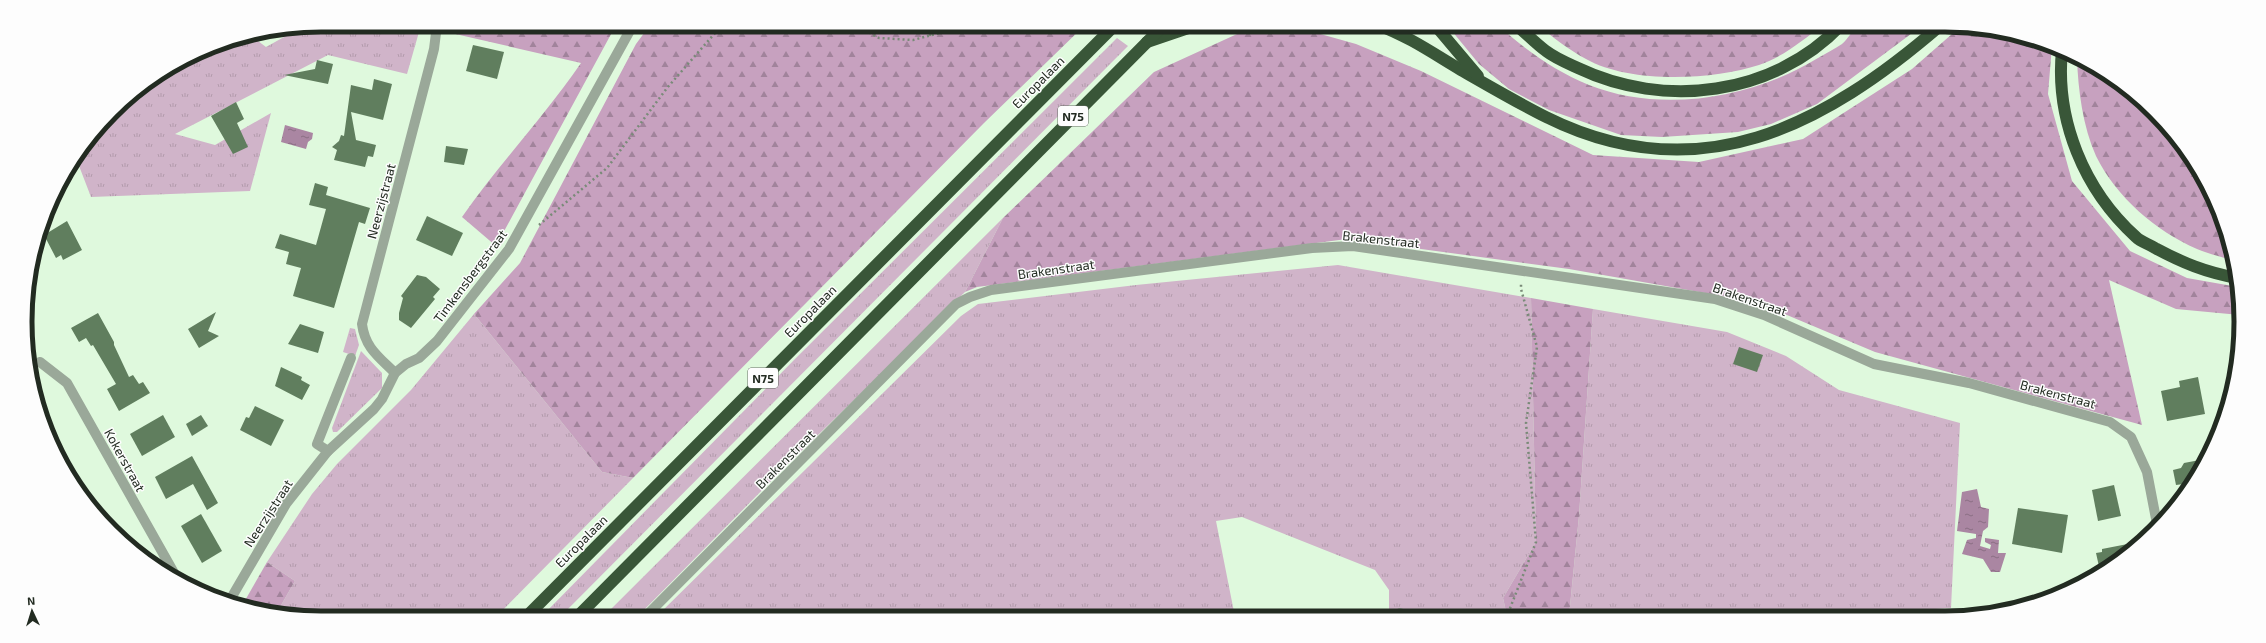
<svg xmlns="http://www.w3.org/2000/svg" width="2266" height="643" viewBox="0 0 2266 643" font-family="'Exo 2',sans-serif">
<style>
.grass{fill:url(#grass-tufts)}
.forest{fill:url(#forest-firs)}
.water{fill:url(#water-ripples)}
.building{fill:#607e5e}
.lines{fill:none;stroke-linecap:round;stroke-linejoin:round}
.path{stroke:#798a78;stroke-width:2.5;stroke-dasharray:2 3;stroke-linecap:butt}
.minor{stroke:#9aa899;stroke-width:10}
.highway{stroke:#395638;stroke-width:12}
.labels{text-anchor:middle;dominant-baseline:central;stroke-width:3;stroke-linejoin:round;paint-order:stroke}
.shield{fill:#fdfdfd;stroke:#646a63;stroke-width:1}
.shield-label{font-size:12px;font-weight:bold;fill:#222b21}
.street-label{font-size:13px;fill:#222b21;stroke:#fdfdfd}
.rim{fill:none;stroke:#222b21;stroke-width:5}
</style>
<defs>
<pattern id="grass-tufts" width="24" height="20" patternUnits="userSpaceOnUse"><rect width="24" height="20" fill="#d0b4c9"/><path d="M3 7l-1-3M5 7V3M7 7l1-3M15 17l-1-3M17 17v-4M19 17l1-3" fill="none" stroke="#b29bac"/></pattern>
<pattern id="forest-firs" width="22" height="20" patternUnits="userSpaceOnUse"><rect width="22" height="20" fill="#c7a1bf"/><path d="M5 1l3.5 6h-7zM16 11l3.5 6h-7z" fill="#a1839b"/></pattern>
<pattern id="water-ripples" width="26" height="14" patternUnits="userSpaceOnUse"><rect width="26" height="14" fill="#aa86a2"/><path d="M2 4q2-2 4 0t4 0M15 11q2-2 4 0t4 0" fill="none" stroke="#8a6e84"/></pattern>
</defs>
<rect width="100%" height="100%" fill="#dff9dd"/>
<g class="grass">
<polygon points="322,25 421,25 407,74 328,55 175,134 215,145 271,113 250,191 91,197 76,158 86,141 126,99 208,47 250,35 266,47 302,27"/>
<polygon points="1117,38 1128,46 559,618 540,618 795,359"/>
<polygon points="1003,218 965,292 782,470 636,618 602,618"/>
<polygon points="1338,265 1531,298 1536,542 1503,598 1507,616 1413,616 1411,611 1389,616 1389,590 1375,570 1242,517 1216,521 1235,617 656,617 961,316 978,304 1136,285"/>
<polygon points="1593,309 1727,332 1786,356 1839,390 1960,423 1951,608 1874,613 1869,616 1569,616 1579,516"/>
<polygon points="474,314 602,472 633,478 495,618 322,618 276,614 295,581 267,562 312,494 337,464 411,390"/>
<polygon points="350,328 355,329 359,345 355,356 343,352"/>
<polygon points="361,351 382,373 382,388 337,432 333,432 332,428"/>
</g>
<g class="forest">
<path d="M452,25H616L496,246L462,217C499,164 544,117 581,63L451,33Z"/>
<polygon points="650,25 1085,25 984,123 633,478 602,472 474,314 520,263 636,44"/>
<path d="M1447,25H1498C1524,49 1555,71 1589,85C1662,114 1753,98 1818,58C1826,53 1835,49 1842,44C1848,39 1852,31 1857,25H1923L1817,104L1771,124L1738,132L1662,137L1621,135L1549,110L1509,89L1479,64Z"/>
<path d="M1537,25H1823C1803,40 1783,57 1759,65C1713,80 1630,84 1586,59C1569,50 1553,37 1537,25Z"/>
<polygon points="1960,27 2002,31 2052,46 2048,94 2072,181 2130,251 2187,278 2238,287 2240,315 2176,309 2109,280 2142,425 1875,352 1756,302 1569,269 1347,239 977,287 965,292 1003,218 1154,72 1248,29 1299,28 1356,44 1421,71 1593,155 1699,162 1803,139 1912,69"/>
<path d="M2077,58L2109,75L2154,112L2191,157L2218,208L2235,261C2222,257 2209,254 2197,249C2156,231 2116,197 2096,156C2083,127 2078,90 2077,58Z"/>
<polygon points="1531,298 1593,309 1579,516 1569,616 1507,616 1503,598 1536,542"/>
<polygon points="267,562 295,581 276,614 264,612 243,604"/>
</g>
<g class="water">
<polygon points="285,125 313,133 312,139 308,142 306,149 281,142"/>
<polygon points="1977,489 1981,507 1989,509 1988,527 1983,531 1980,546 1990,549 1991,545 1985,542 1985,538 1999,540 1998,553 2006,553 2000,572 1991,572 1983,559 1962,554 1967,540 1976,538 1976,534 1957,531 1962,492"/>
</g>
<g class="building">
<polygon points="473,45 504,52 497,79 466,71"/>
<polygon points="317,60 333,64 328,84 284,75 315,69"/>
<polygon points="374,79 392,84 383,120 351,112 356,140 376,145 373,157 368,156 365,167 334,160 337,150 332,147 339,141 341,135 344,136 351,85 372,90"/>
<polygon points="236,102 244,119 237,123 248,147 233,154 211,116"/>
<polygon points="446,146 468,149 464,165 444,162"/>
<polygon points="315,183 328,187 326,195 370,208 365,224 359,222 334,308 293,296 301,268 286,264 289,252 275,248 280,234 316,245 326,209 309,205"/>
<polygon points="427,216 463,233 452,256 416,240"/>
<polygon points="67,221 82,250 63,260 61,255 56,258 44,235"/>
<polygon points="417,275 426,277 440,289 433,297 435,299 411,328 399,320 399,313 403,298 401,296"/>
<polygon points="216,312 208,331 219,336 199,348 188,329"/>
<polygon points="98,313 114,342 114,345 129,377 133,375 139,384 143,382 150,393 119,411 107,389 116,384 93,345 91,346 86,338 79,342 71,328"/>
<polygon points="300,324 324,332 318,353 288,344"/>
<polygon points="1739,347 1763,355 1757,372 1733,364"/>
<polygon points="281,367 302,377 301,380 310,385 302,400 275,386"/>
<polygon points="2198,377 2205,414 2167,421 2161,391 2180,387 2179,381"/>
<polygon points="255,406 284,420 271,446 240,430 246,417 249,418"/>
<polygon points="163,415 175,437 142,456 130,434"/>
<polygon points="201,415 208,426 192,436 186,424"/>
<polygon points="192,456 218,503 207,510 193,484 166,499 155,477"/>
<polygon points="2205,459 2201,470 2191,483 2176,485 2173,470 2181,468 2184,463"/>
<polygon points="2114,485 2121,516 2098,521 2092,490"/>
<polygon points="2018,508 2068,515 2062,553 2012,544"/>
<polygon points="201,514 222,551 202,563 181,526"/>
<polygon points="2143,541 2140,544 2100,571 2096,553 2102,552 2102,549"/>
</g>
<g class="lines">
<g class="path">
<polyline points="856,25 879,38 913,40 970,25"/>
<polyline points="930,36 932,25"/>
<polyline points="539,225 607,168 667,88 722,25"/>
<polyline points="1505,616 1507,616 1536,542 1526,423 1537,347 1521,289 1521,283"/>
</g>
<g class="minor">
<polyline points="40,362 67,383 178,580"/>
<path d="M395,373C379,357 365,348 362,324L434,49L437,25"/>
<polyline points="328,451 317,444 351,358"/>
<polyline points="230,600 286,504 328,451 374,409 382,399 395,373 406,364 419,358 437,341 509,249 633,25"/>
<polyline points="1400,613 1401,616"/>
<polyline points="644,618 956,304 970,297 991,290 1312,248 1353,246 1715,299 1764,315 1874,364 1969,383 2110,422 2131,437 2147,472 2157,524"/>
</g>
<g class="highway">
<path d="M1378,25C1408,36 1434,54 1461,70C1489,86 1518,103 1546,117C1699,193 1824,126 1941,25"/>
<polyline points="1435,25 1478,76"/>
<path d="M1516,25C1526,33 1535,43 1546,51C1555,58 1567,63 1578,68C1664,109 1773,96 1841,25"/>
<polyline points="1147,42 1197,25"/>
<path d="M2062,50C2055,120 2084,190 2136,237C2141,242 2149,244 2155,248C2183,263 2205,272 2237,278"/>
<polyline points="525,618 1115,25"/>
<polyline points="576,618 1164,25"/>
</g>
</g>
<g class="labels">
<g class="shield">
<rect x="1058" y="106" width="30" height="20" rx="3"/>
<rect x="748" y="368" width="30" height="20" rx="3"/>
</g>
<g class="shield-label">
<text x="1073" y="116">N75</text>
<text x="763" y="378">N75</text>
</g>
<g class="street-label">
<text transform="translate(1038 82) rotate(-45)">Europalaan</text>
<text transform="translate(381 201) rotate(-75)">Neerzijstraat</text>
<text transform="translate(1381 239) rotate(6)">Brakenstraat</text>
<text transform="translate(1056 269) rotate(-8)">Brakenstraat</text>
<text transform="translate(470 276) rotate(-53)">Timkensbergstraat</text>
<text transform="translate(1750 299) rotate(19)">Brakenstraat</text>
<text transform="translate(810 311) rotate(-45)">Europalaan</text>
<text transform="translate(2058 394) rotate(15)">Brakenstraat</text>
<text transform="translate(785 459) rotate(-45)">Brakenstraat</text>
<text transform="translate(125 460) rotate(61)">Kokerstraat</text>
<text transform="translate(268 513) rotate(-57)">Neerzijstraat</text>
<text transform="translate(581 541) rotate(-45)">Europalaan</text>
</g>
</g>
<path d="M0 0H2266V643H0ZM321 32H1945A289 289 0 0 1 2234 321V322A289 289 0 0 1 1945 611H321A289 289 0 0 1 32 322V321A289 289 0 0 1 321 32Z" fill="#fdfdfd" fill-rule="evenodd"/>
<path class="rim" d="M321 32H1945A289 289 0 0 1 2234 321V322A289 289 0 0 1 1945 611H321A289 289 0 0 1 32 322V321A289 289 0 0 1 321 32Z"/>
<g transform="translate(32 611) rotate(356)" stroke="#fdfdfd" stroke-width="3" paint-order="stroke">
<path d="M0-3L7 15L0 10L-7 15Z" fill="#222b21"/>
<text y="-6" font-size="11" font-weight="bold" text-anchor="middle" fill="#222b21">N</text>
</g>
</svg>
